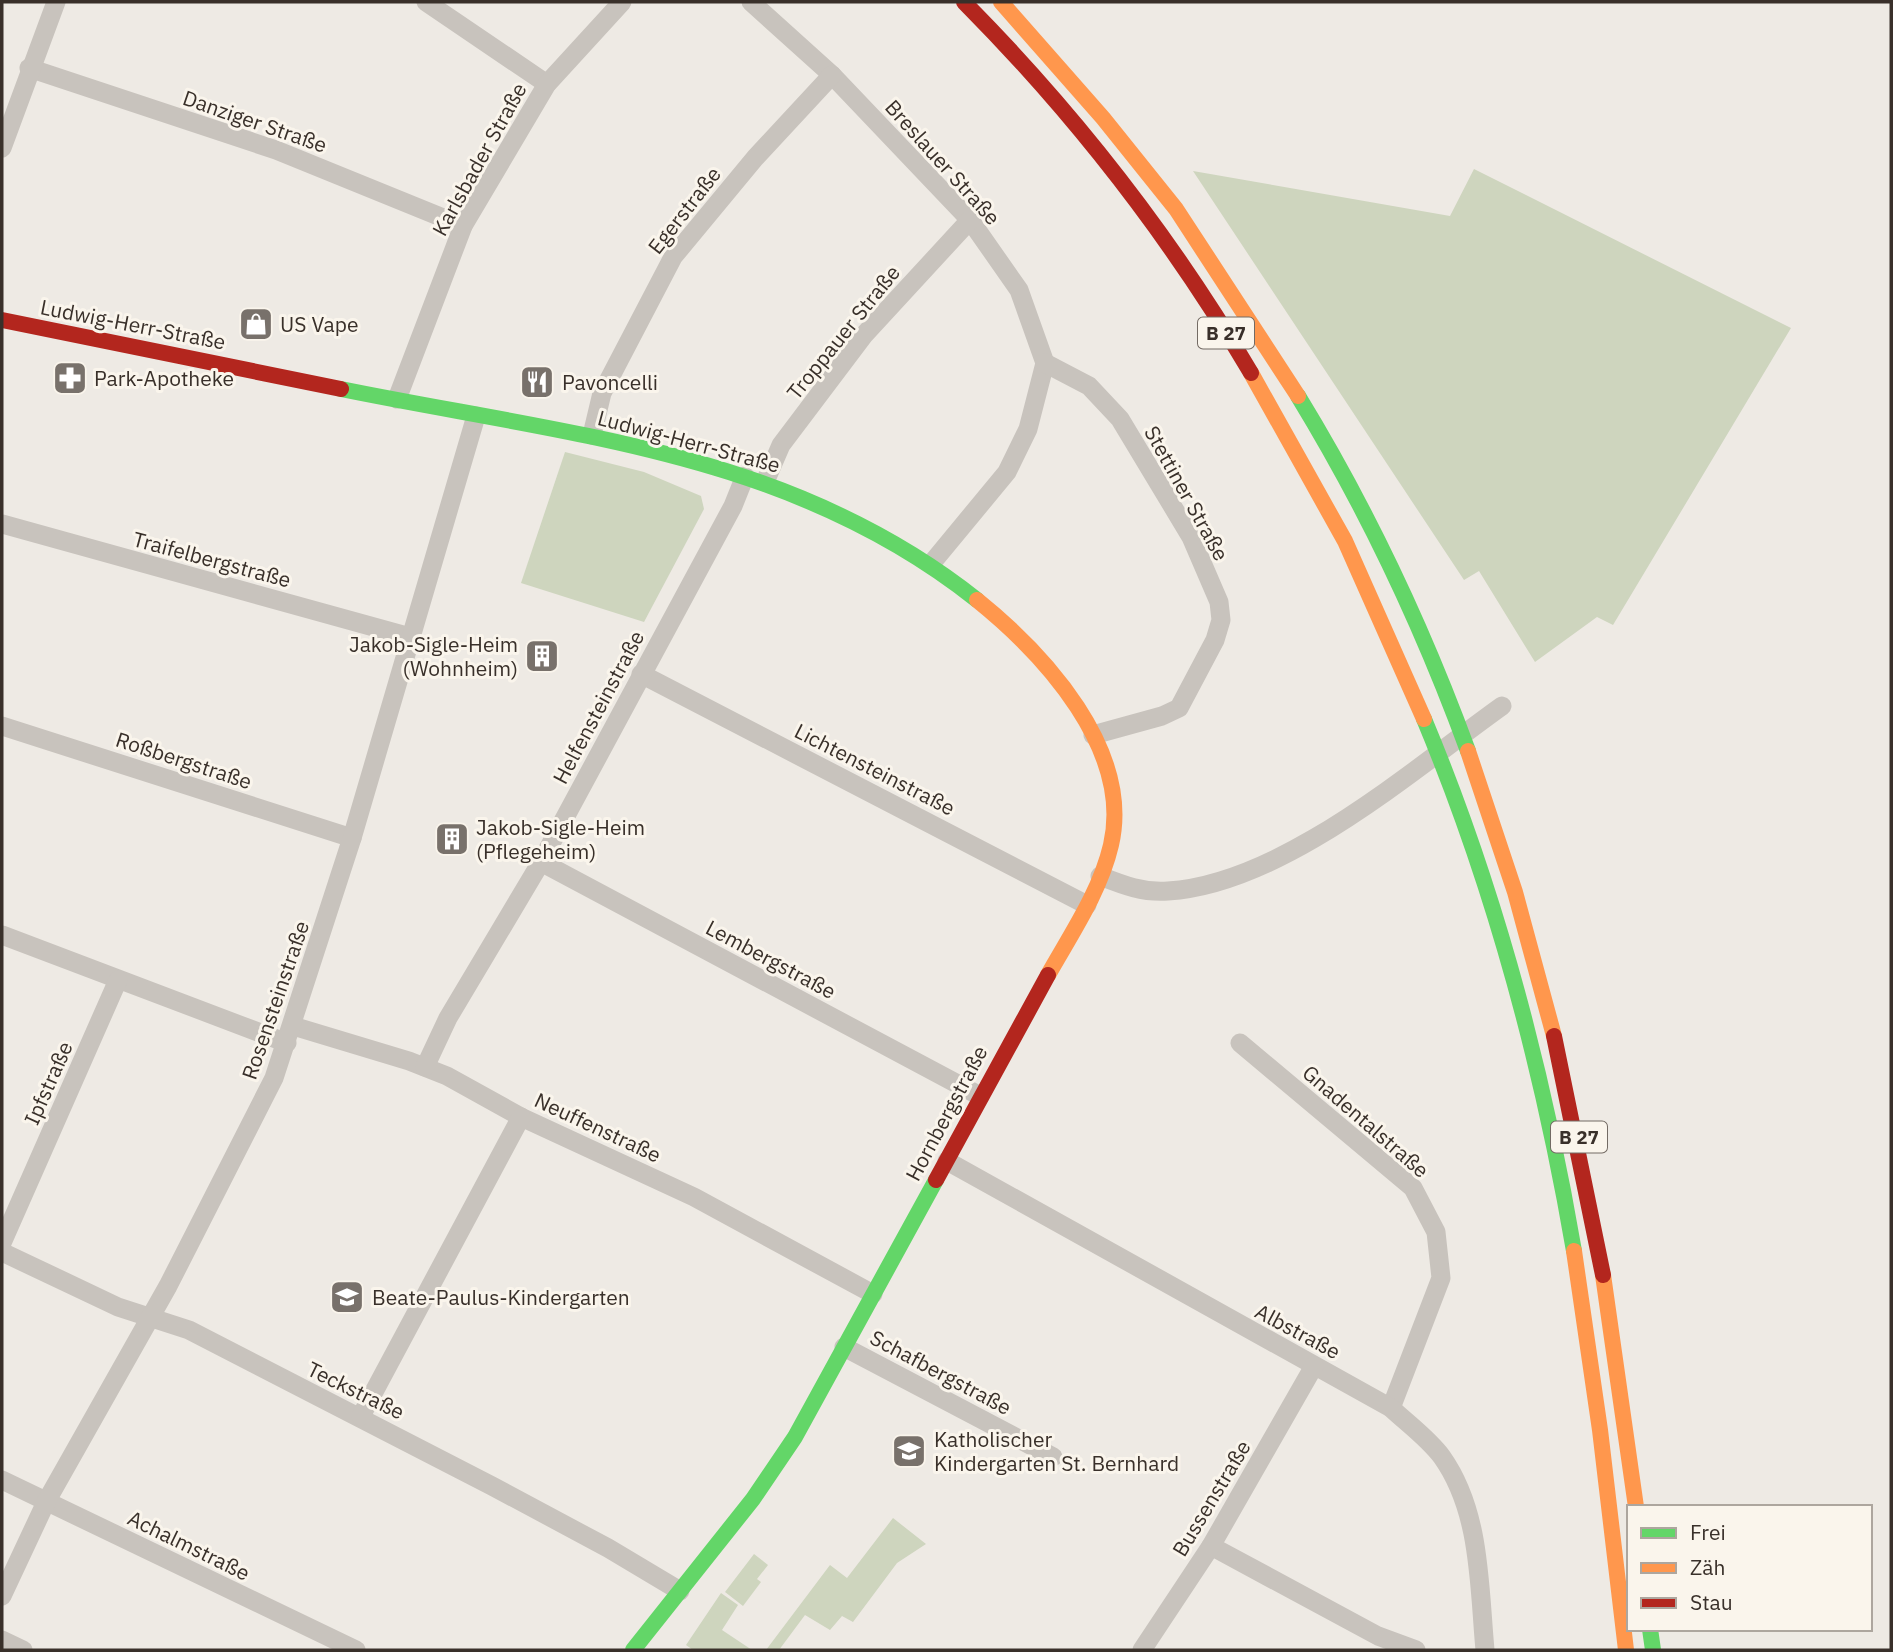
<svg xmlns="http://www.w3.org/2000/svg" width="1893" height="1652" viewBox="0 0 1893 1652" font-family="'IBM Plex Sans',sans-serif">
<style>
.green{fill:#ced5be}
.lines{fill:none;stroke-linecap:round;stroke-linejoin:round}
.street{stroke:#c8c3bd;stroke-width:19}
.fast{stroke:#63d668;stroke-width:16}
.slow{stroke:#ff974d;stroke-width:16}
.jam{stroke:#b3261e;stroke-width:16}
.labels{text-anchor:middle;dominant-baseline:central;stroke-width:6;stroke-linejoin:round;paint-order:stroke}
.shield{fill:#faf5ec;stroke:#736b64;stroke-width:2}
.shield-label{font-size:19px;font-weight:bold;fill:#39302a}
.street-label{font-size:21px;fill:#39302a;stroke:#faf5ec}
.poi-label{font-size:21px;fill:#39302a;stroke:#faf5ec;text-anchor:start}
</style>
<rect width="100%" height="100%" fill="#eeeae4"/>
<g class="green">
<polygon points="1474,169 1791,328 1613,625 1597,617 1535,662 1479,571 1464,580 1193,171 1450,216"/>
<polygon points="565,452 644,472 701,496 704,509 644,622 521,583"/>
<polygon points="893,1518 926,1544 897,1563 853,1622 842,1616 830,1630 805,1615 779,1650 766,1650 830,1565 847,1578"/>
<polygon points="754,1554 768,1565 757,1579 761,1582 743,1606 725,1592"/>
<polygon points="721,1593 738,1605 722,1630 752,1650 693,1650 686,1645"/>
</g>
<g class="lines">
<g class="street">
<polyline points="426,2 547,84"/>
<polyline points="751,2 832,75 970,220 1019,290 1045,363 1028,429 1007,472 931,564"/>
<polyline points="29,68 276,150 463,226"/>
<polyline points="2,148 56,2"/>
<polyline points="1045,363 1089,386 1120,419 1191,537 1219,602 1221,620 1215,640 1179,708 1162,716 1093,735"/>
<polyline points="397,399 463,226 547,84 622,2"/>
<polyline points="592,435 602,393 673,257 755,158 832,75"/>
<polyline points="765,482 781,445 864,335 970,220"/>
<polyline points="2,524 410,637"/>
<polyline points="641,674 1087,905"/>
<polyline points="2,726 352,838"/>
<polyline points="541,862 980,1096"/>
<path d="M1100,876C1123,885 1143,893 1168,891C1282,884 1411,771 1502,706"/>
<polyline points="2,935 287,1043"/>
<polyline points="293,1026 409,1061 447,1076 521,1117 694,1197 873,1294"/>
<polyline points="1240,1043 1413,1188 1436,1232 1441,1278 1391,1408"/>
<polyline points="425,1067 448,1018 541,862 733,506 745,476"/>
<path d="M947,1161L1391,1408C1407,1423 1429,1439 1442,1457C1481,1512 1479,1586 1485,1650"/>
<polyline points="2,1243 118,980"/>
<polyline points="2,1252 118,1307 189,1330 492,1486 608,1548 680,1591"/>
<polyline points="844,1347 1053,1457"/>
<polyline points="361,1416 521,1117"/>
<polyline points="2,1480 356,1650"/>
<polyline points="1211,1546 1378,1636 1416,1650"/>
<polyline points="2,1596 46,1502 168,1286 274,1078 352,838 476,416"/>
<polyline points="2,1640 23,1650"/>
<polyline points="1142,1650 1211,1546 1314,1366"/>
</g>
<g class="fast">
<path d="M341,389C566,435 790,451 977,600"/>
<path d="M1298,396C1367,509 1423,628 1468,751"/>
<path d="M1424,719C1495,889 1543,1070 1574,1251"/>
<polyline points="1650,1629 1653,1650"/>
<polyline points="633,1650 753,1499 795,1437 936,1180"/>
</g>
<g class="slow">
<polyline points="1001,2 1103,118 1176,209 1298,396"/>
<polyline points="1251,373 1345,541 1424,719"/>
<path d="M977,600C1044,654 1133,750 1111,845C1100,892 1071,934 1048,975"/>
<polyline points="1468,751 1515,892 1554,1036"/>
<polyline points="1574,1251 1600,1430 1626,1650"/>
<polyline points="1603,1275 1636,1507"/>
</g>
<g class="jam">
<path d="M964,2C1073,112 1172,239 1251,373"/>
<polyline points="2,320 341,389"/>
<polyline points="1554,1036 1603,1275"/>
<polyline points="936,1180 1048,975"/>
</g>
</g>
<defs>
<g id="shop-square" transform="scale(1.75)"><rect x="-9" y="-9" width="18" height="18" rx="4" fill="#78716b" stroke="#faf5ec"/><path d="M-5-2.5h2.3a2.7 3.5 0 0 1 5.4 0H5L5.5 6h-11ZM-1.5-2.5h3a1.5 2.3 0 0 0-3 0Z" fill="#fff"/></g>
<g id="pharmacy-square" transform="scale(1.75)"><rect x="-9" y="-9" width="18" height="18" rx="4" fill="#78716b" stroke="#faf5ec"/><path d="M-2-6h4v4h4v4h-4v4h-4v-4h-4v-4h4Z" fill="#fff"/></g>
<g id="restaurant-square" transform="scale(1.75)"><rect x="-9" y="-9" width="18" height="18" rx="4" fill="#78716b" stroke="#faf5ec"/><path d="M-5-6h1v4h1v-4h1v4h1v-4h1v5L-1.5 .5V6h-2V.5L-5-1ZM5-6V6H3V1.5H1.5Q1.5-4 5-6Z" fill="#fff"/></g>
<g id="building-square" transform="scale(1.75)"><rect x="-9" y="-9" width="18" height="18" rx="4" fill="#78716b" stroke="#faf5ec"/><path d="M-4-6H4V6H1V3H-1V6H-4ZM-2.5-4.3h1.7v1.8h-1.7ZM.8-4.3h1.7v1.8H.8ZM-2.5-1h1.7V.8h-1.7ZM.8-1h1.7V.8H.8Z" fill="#fff"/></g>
<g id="school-square" transform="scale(1.75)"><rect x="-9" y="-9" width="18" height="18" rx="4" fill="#78716b" stroke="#faf5ec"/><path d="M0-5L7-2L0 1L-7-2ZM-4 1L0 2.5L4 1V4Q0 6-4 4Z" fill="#fff"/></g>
</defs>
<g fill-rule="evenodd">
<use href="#shop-square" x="256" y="324"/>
<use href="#pharmacy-square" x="70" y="378"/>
<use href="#restaurant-square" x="537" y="382"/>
<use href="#building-square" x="542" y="656"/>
<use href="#building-square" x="452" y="839"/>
<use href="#school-square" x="347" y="1297"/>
<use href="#school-square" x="909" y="1451"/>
</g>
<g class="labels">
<g class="shield">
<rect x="1198" y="317.5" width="56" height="31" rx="5"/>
<rect x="1551" y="1121.5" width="56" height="31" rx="5"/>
</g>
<g class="shield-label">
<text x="1226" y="333">B 27</text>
<text x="1579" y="1137">B 27</text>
</g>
<g class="street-label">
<text transform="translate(255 121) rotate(19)">Danziger Straße</text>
<text transform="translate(479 159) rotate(-61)">Karlsbader Straße</text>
<text transform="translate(943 162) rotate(48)">Breslauer Straße</text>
<text transform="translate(684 210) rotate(-52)">Egerstraße</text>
<text transform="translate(133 324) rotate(11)">Ludwig-Herr-Straße</text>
<text transform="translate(843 332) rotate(-51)">Troppauer Straße</text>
<text transform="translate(689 441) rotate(15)">Ludwig-Herr-Straße</text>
<text transform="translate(1187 493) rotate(61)">Stettiner Straße</text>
<text transform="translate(212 559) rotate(15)">Traifelbergstraße</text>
<text transform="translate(598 707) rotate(-62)">Helfensteinstraße</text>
<text transform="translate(184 760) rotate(18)">Roßbergstraße</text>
<text transform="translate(875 769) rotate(27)">Lichtensteinstraße</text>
<text transform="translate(771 959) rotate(28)">Lembergstraße</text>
<text transform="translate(275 1000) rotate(-71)">Rosensteinstraße</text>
<text transform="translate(48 1083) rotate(-66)">Ipfstraße</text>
<text transform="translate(946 1113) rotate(-62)">Hornbergstraße</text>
<text transform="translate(1366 1121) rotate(41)">Gnadentalstraße</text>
<text transform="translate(598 1127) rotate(25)">Neuffenstraße</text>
<text transform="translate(1298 1331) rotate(28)">Albstraße</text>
<text transform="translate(941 1372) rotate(28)">Schafbergstraße</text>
<text transform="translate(356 1390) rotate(26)">Teckstraße</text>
<text transform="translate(1211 1498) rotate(-59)">Bussenstraße</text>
<text transform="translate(189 1545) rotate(26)">Achalmstraße</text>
</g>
<g class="poi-label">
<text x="280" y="324">US Vape</text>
<text x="94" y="378">Park-Apotheke</text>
<text x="562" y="382">Pavoncelli</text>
<text x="518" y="644" text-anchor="end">Jakob-Sigle-Heim<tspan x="518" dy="24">(Wohnheim)</tspan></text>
<text x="476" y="827">Jakob-Sigle-Heim<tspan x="476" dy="24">(Pflegeheim)</tspan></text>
<text x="372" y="1297">Beate-Paulus-Kindergarten</text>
<text x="934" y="1439">Katholischer<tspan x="934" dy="24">Kindergarten St. Bernhard</tspan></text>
</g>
</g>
<rect width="1893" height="1652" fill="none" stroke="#39302a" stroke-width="7"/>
<rect x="1627" y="1505" width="245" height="126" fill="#faf5ec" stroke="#ada69e" stroke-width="2"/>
<rect x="1641" y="1528" width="35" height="10" fill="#63d668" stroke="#ada69e" stroke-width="2"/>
<text x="1690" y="1540" font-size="21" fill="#39302a">Frei</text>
<rect x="1641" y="1563" width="35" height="10" fill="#ff974d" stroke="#ada69e" stroke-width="2"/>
<text x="1690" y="1575" font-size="21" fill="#39302a">Zäh</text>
<rect x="1641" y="1598" width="35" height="10" fill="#b3261e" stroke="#ada69e" stroke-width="2"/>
<text x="1690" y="1610" font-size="21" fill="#39302a">Stau</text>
</svg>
